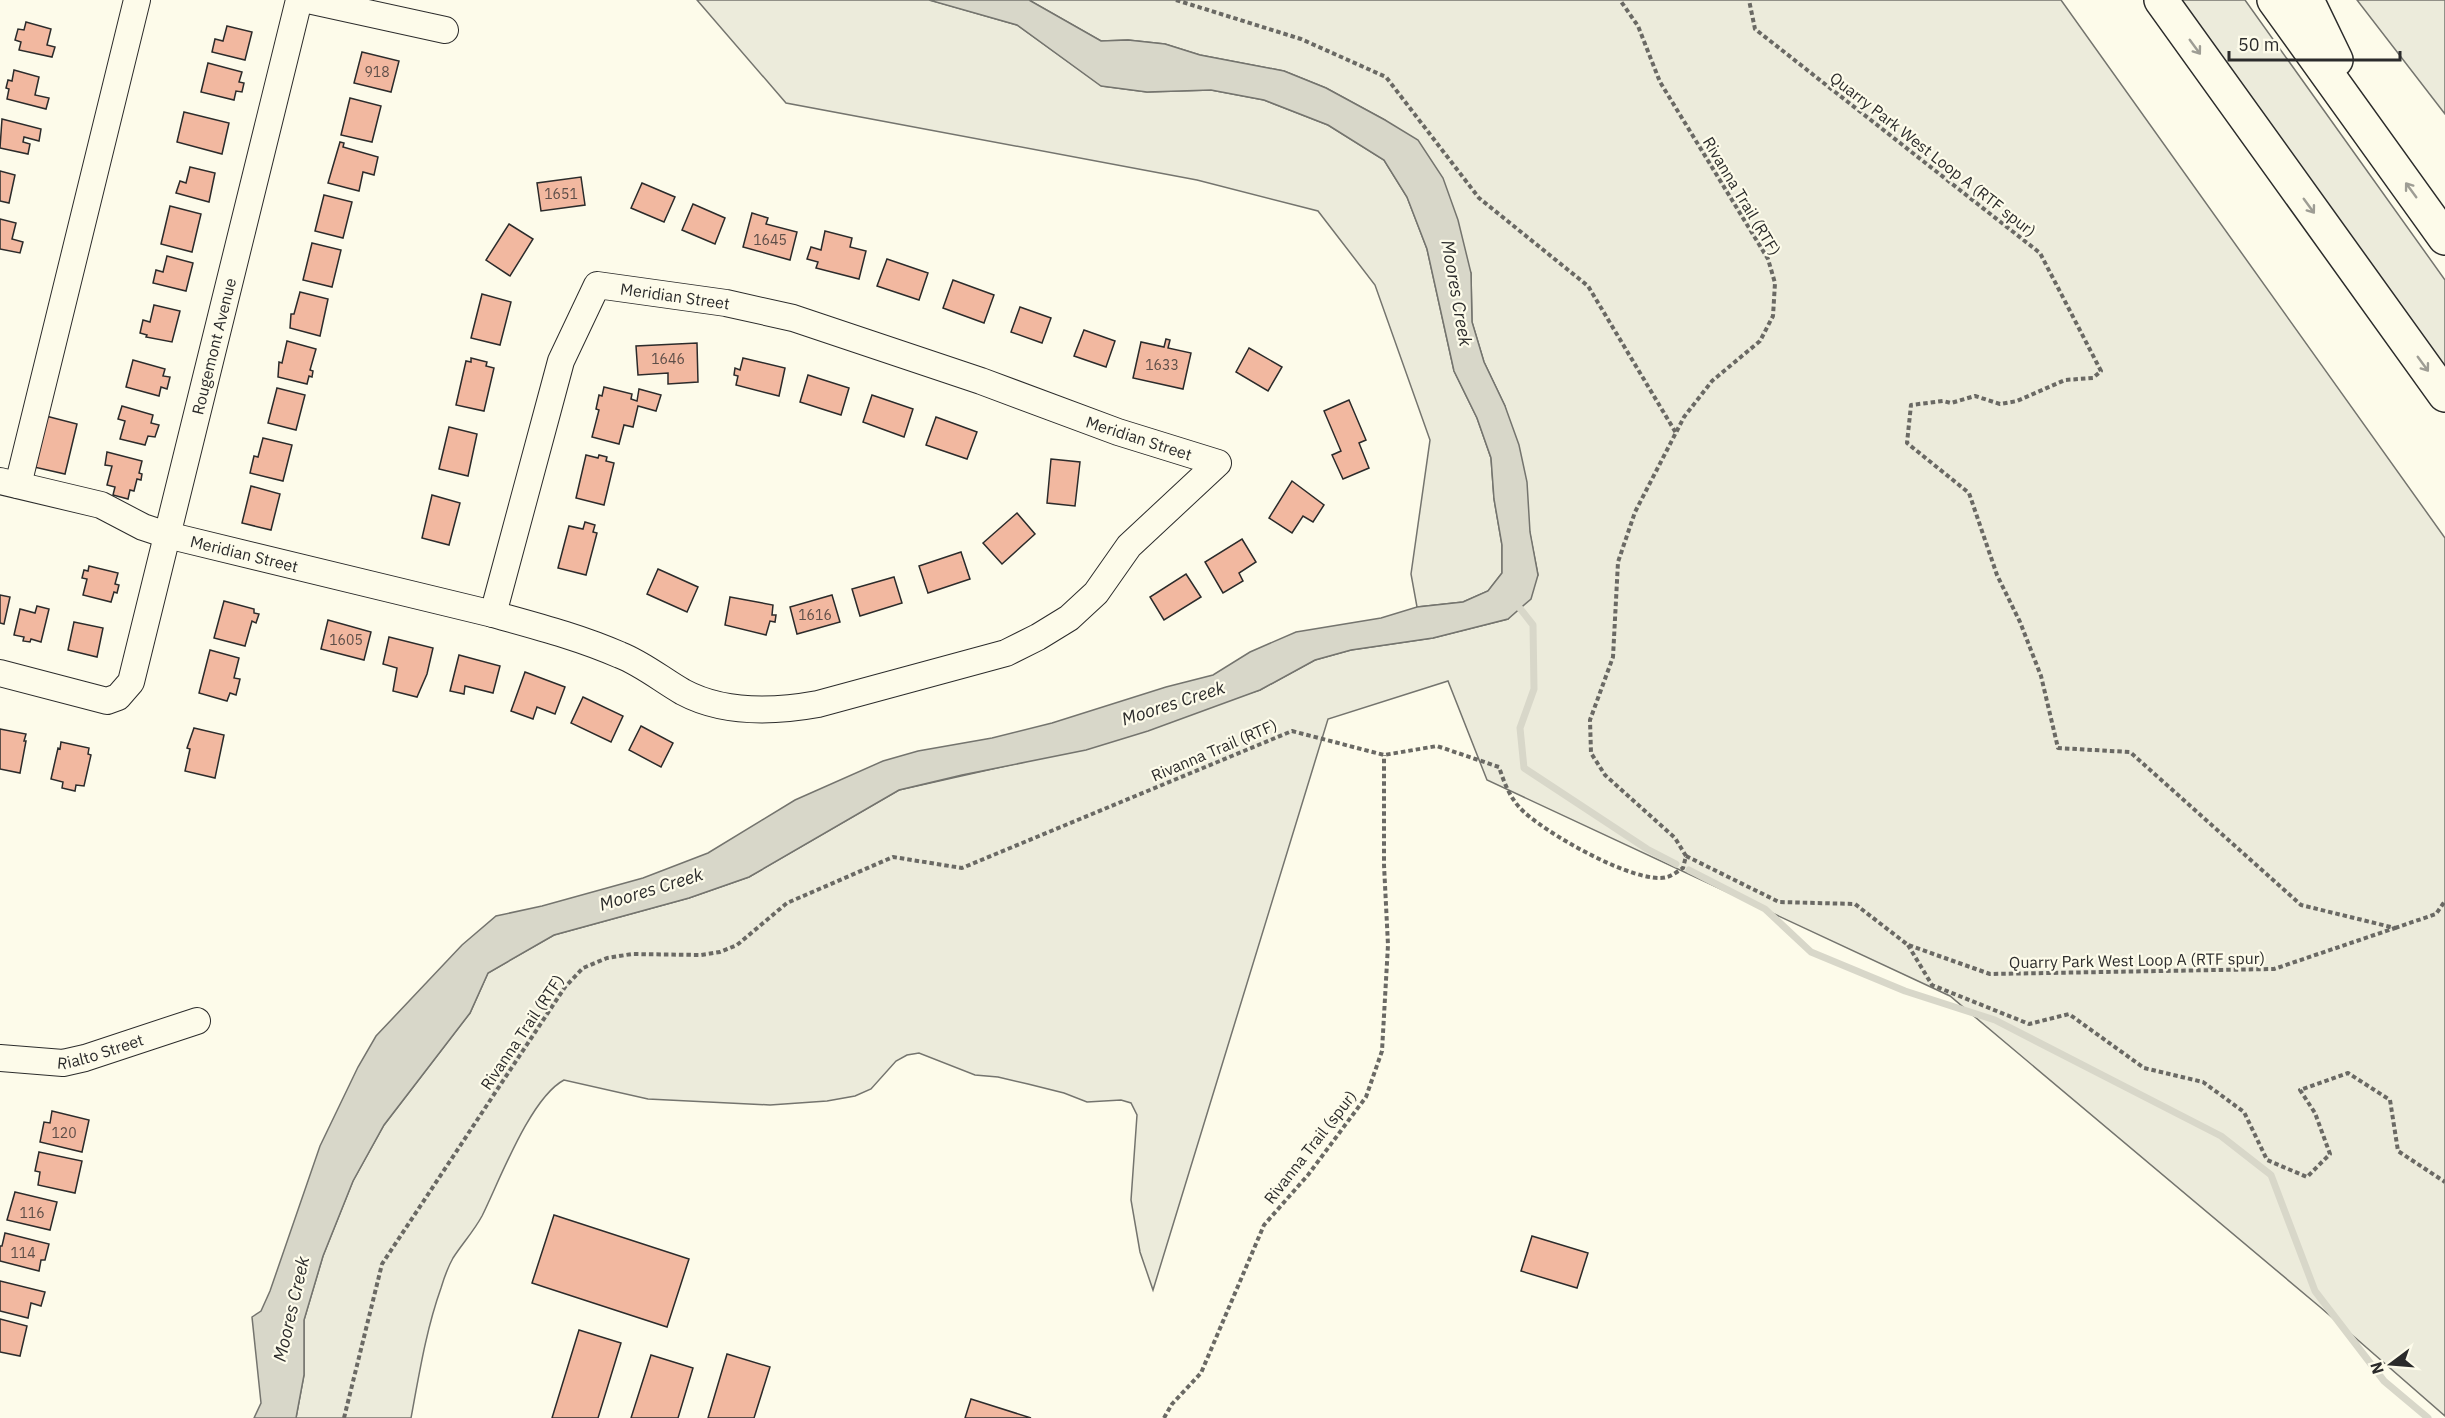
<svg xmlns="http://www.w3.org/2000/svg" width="2445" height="1418" viewBox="0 0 2445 1418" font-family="'IBM Plex Sans',sans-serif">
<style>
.green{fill:#ecebdb;stroke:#74746e;stroke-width:1.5}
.water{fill:#d8d7c9;stroke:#74746e;stroke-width:1.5}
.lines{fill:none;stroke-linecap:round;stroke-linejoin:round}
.stream{stroke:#d8d7c9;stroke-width:7}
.building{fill:#f2b8a0;stroke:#2b2b2b;stroke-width:1.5}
.minor-casing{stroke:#2b2b2b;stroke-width:28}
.highway-casing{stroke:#2b2b2b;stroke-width:36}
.path{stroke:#6a6964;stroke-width:4;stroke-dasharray:4.5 3;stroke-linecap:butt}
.minor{stroke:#fdfbea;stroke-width:26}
.highway{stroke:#fdfbea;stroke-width:33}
.oneway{stroke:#9e9d94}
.labels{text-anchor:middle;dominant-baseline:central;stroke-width:4.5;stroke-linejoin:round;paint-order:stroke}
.number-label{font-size:14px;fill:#5d4e48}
.street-label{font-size:16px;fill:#2b2b2b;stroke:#fdfbea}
.water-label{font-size:18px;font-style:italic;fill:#2b2b2b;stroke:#fdfbea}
</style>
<rect width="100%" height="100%" fill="#fdfbea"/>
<g class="green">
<polygon points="697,0 930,0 1017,25 1102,86 1147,92 1211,90 1264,100 1328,125 1384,160 1407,197 1427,249 1454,371 1477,418 1491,458 1494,499 1502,545 1502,573 1488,591 1463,602 1417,607 1411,574 1430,440 1375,285 1318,211 1197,180 786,103"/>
<path d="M1029,0H2061L2445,538V1416L2320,1307L1950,996L1487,780L1448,681L1328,719L1153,1290L1140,1252L1131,1200L1137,1115L1131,1103L1121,1100L1087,1102L1064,1093L1028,1084L998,1077L975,1075L919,1053L907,1055L896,1061L871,1089L855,1096L827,1101L770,1105L648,1099L564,1080C530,1098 499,1182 482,1216C474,1231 462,1244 453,1258C448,1267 444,1278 441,1288C426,1330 419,1375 411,1418H296L304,1375V1320L323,1256L353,1181L384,1125L470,1013L488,973L554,935L689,898L749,877L899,790L1024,762L1260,690L1315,660L1351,650L1433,638L1508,619L1538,575L1505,406L1484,362L1472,322L1471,273L1385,120L1326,88L1284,71L1200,55L1165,44L1128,40L1101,41Z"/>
<polygon points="2172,0 2245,0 2445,280 2445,380"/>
<polygon points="2357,0 2445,0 2445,114"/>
</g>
<polygon class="water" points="929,0 1029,0 1101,41 1128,40 1165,44 1200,55 1284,71 1326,88 1385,120 1418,140 1443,178 1458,220 1471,273 1472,322 1484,362 1505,406 1519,445 1527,482 1530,532 1538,575 1531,599 1508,619 1433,638 1351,650 1315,660 1260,690 1148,731 1086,750 962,775 899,790 749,877 689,898 554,935 488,973 470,1013 384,1125 353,1181 323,1256 304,1320 304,1375 296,1418 254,1418 261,1403 252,1317 261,1311 270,1291 320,1146 358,1067 376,1036 462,945 496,916 542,906 643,878 708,853 795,800 883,761 918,751 992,738 1052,723 1166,687 1213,675 1250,652 1296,632 1381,618 1417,607 1463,602 1488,591 1502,573 1502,545 1494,499 1491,458 1477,418 1454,371 1427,249 1407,197 1384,160 1328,125 1264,100 1211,90 1147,92 1101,86 1017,25"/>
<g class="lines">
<g class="stream">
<polyline points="1515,602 1533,625 1534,689 1520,728 1524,768 1647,849 1676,864"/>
<polyline points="1689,870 1765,909 1811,952 1905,991 1995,1020 2221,1136 2271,1175 2315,1291 2384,1381 2428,1418"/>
</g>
</g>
<g class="building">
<polygon points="26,22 51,29 47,45 55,47 52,57 19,50 21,42 15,40 18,29 24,30"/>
<polygon points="227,26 252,32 245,60 212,52 215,39 223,41"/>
<polygon points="362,52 399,61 391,92 354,83"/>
<polygon points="208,63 242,72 239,82 244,83 242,92 236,91 234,100 201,92"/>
<polygon points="14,70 39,77 35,95 49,98 46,109 7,99 9,89 6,88 8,80 12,81"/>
<polygon points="350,98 381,106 372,142 341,135"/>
<polygon points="184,112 229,123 222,154 177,142"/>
<polygon points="2,119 41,129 39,141 24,137 23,142 30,144 28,154 0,148"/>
<polygon points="340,142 344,143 343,147 378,157 374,175 363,172 359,191 328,183"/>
<polygon points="190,167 215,173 209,202 176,193 180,181 186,183"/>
<polygon points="0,171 15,175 9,203 0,201"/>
<polygon points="581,177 585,205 541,211 537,183"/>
<polygon points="642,183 675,197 664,222 631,208"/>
<polygon points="324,195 352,202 343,238 315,231"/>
<polygon points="693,204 725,218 715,244 682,230"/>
<polygon points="170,206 201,214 192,252 161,244"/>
<polygon points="752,213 768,218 766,224 797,232 790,260 743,247"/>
<polygon points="0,219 16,223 12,239 23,242 20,253 0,249"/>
<polygon points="509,224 533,239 510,276 486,260"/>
<polygon points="825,231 852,238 850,247 866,251 859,279 816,268 818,262 807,259 811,247 821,250"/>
<polygon points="312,243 341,250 332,287 303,280"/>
<polygon points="167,256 193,263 186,291 153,283 156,270 163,272"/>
<polygon points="887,259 928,273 919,300 877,286"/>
<polygon points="953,280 994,295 984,323 943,308"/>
<polygon points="300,292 328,299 320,336 290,328 291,314 294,314"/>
<polygon points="482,294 511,302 500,345 471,338"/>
<polygon points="154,305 180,311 172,342 146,337 147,335 140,333 143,320 150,322"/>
<polygon points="1020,307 1051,318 1042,343 1011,332"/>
<polygon points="1084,330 1115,341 1106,367 1074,356"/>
<polygon points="1166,339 1170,340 1168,348 1191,353 1183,389 1133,378 1141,342 1164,347"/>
<polygon points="287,341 316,349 310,370 313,371 312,377 309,376 307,384 278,377 279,362 282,363"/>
<polygon points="697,343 698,382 668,384 668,373 638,375 636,346"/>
<polygon points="1249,348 1282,367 1268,391 1236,372"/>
<polygon points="471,358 487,362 486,366 494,368 484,411 456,405 466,361 471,362"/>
<polygon points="743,358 785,368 779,396 736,385 738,376 734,375 735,368 740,370"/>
<polygon points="133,360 165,369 163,376 170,377 167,389 161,387 159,396 126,387"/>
<polygon points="808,375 849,388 841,415 800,402"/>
<polygon points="604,387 632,394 631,399 637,401 639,389 661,395 656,411 638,406 633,427 624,425 619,444 592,437 599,410 596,409 599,395 602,396"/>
<polygon points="277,388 305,395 296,430 268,423"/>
<polygon points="872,395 913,409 904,437 863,422"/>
<polygon points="1349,400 1366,440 1359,443 1369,468 1343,479 1332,455 1341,451 1324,411"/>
<polygon points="122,406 153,415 151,423 159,425 155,437 148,436 145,445 120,439 125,421 118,419"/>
<polygon points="46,416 77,424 65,474 34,467"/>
<polygon points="936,417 977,432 967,459 926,445"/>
<polygon points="449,427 477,434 468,476 439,469"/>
<polygon points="263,438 292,445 283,481 250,473 254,456 258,457"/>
<polygon points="107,452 142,461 139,473 142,474 141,480 137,479 134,491 130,490 128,499 113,495 115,487 107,485 112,466 105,465"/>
<polygon points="586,455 598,458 599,455 607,457 606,461 614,463 604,505 576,498"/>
<polygon points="1051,459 1080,462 1075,506 1047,503"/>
<polygon points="1292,481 1324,505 1313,522 1303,516 1292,533 1269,518"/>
<polygon points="251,486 280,494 271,530 242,523"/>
<polygon points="432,495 460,503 449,545 422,538"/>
<polygon points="1017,513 1035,534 1002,564 983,543"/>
<polygon points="585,522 595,525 593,532 597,533 586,575 558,568 569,526 583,529"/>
<polygon points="1242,539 1256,562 1239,573 1243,581 1223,593 1205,562"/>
<polygon points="961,552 970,579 928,593 919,566"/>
<polygon points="89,566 118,573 115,584 119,585 117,593 114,592 111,602 83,595 87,579 82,578 84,570 88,571"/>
<polygon points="658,569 698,587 687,612 647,594"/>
<polygon points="1186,574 1201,597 1164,620 1150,597"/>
<polygon points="894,577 902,603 860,616 852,589"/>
<polygon points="0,595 10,597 4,624 0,623"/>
<polygon points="832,595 840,622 797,634 790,607"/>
<polygon points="730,597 773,605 772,615 776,615 775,622 770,621 766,635 725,625"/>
<polygon points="224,601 254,609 254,613 259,614 256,623 252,621 245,646 214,638"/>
<polygon points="37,606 49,609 41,642 31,639 30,642 23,641 24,637 14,635 20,609 35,613"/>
<polygon points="328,620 371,632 364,660 321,649"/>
<polygon points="74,622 103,628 97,657 68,650"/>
<polygon points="389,637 433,648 427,674 417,697 393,691 397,668 383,664"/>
<polygon points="210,650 239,658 234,678 240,679 236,695 230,693 227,701 199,693"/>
<polygon points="459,655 500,666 493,693 465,686 464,694 450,691"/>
<polygon points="525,672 565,687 555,714 537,707 533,719 511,711"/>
<polygon points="583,697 623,716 611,742 571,723"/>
<polygon points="641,726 673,743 661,767 629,750"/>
<polygon points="194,728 224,735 215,778 185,771 190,749 187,748"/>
<polygon points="0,729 26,734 24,741 26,741 20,773 0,769"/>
<polygon points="61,742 89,748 88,754 91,755 84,786 76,785 75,791 62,788 63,782 51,779 58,748 60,749"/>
<polygon points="52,1111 89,1120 82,1152 40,1142 44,1122 50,1123"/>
<polygon points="39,1152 82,1161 75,1193 38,1185 40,1172 35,1171"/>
<polygon points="15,1192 57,1202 50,1230 7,1220"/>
<polygon points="554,1215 689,1259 667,1327 532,1283"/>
<polygon points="5,1233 49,1244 45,1260 41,1260 39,1271 0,1261 0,1246 2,1246"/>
<polygon points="1532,1236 1588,1253 1577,1288 1521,1271"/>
<polygon points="0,1281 45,1292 41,1306 31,1303 28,1318 0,1311"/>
<polygon points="0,1319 27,1326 20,1356 0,1352"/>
<polygon points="579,1330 621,1343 598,1418 552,1418"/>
<polygon points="727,1354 770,1367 754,1418 708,1418"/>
<polygon points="651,1355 693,1368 678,1418 631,1418"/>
<polygon points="971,1399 1031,1418 965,1418"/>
</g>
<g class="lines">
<g class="minor-casing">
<g id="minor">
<polyline points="308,0 445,30"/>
<path d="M597,285L726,303L793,318L981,381L1118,432L1218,463L1129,546L1096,593L1069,618L1038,637L1006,653L818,704C774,712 724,714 683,692C662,680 643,664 620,655C579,637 536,626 493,614L561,361Z"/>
<path id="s1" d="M0,481L101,505L143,527L167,535L493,614"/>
<polyline points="18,485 137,0"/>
<path id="s2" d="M0,673L107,701L118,697L131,682L299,0"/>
<path id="s3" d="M0,1058L63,1063L85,1058L197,1021"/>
</g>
</g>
<g class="highway-casing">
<g id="highway">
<polyline points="2161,0 2445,395"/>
<polyline points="2274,0 2445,238"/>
<polyline points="2307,0 2336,60"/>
</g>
</g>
<g class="path">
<polyline points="1176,0 1301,39 1386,77 1479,198 1588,286 1676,433"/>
<polyline points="1686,856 1779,902 1855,904 1908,945 1990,974 2274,969 2395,928 2301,905 2130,752 2058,748 2041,676 2020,622 1997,575 1969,493 1907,443 1911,405 1943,401 1951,403 1975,396 2000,404 2017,401 2065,380 2093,378 2101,371 2040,253 1755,29 1749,0"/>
<polyline points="2395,928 2436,914 2445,901"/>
<polyline points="1908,945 1932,985 2029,1024 2069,1014 2144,1068 2203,1082 2244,1112 2267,1160 2307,1177 2330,1154 2315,1113 2300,1090 2348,1073 2390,1100 2398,1151 2445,1182"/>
<path d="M344,1418L382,1264L565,987L583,968L607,958L632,954L701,955L720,952L737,945L787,903L893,857L962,868L1292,731L1384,755L1437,746L1499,767C1504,782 1509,796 1520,808C1541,831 1637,886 1667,877C1672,876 1678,871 1683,868L1686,856L1675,838L1605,775L1591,753L1590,720L1613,657L1618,562L1635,512L1684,417L1712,381L1760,341L1773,316L1775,283L1768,259L1660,82L1638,26L1620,0"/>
<polyline points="1164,1418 1172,1404 1201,1373 1264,1225 1308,1175 1366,1097 1382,1051 1388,945 1384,865 1384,755"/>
</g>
<use href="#minor" class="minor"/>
<use href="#highway" class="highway"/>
</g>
<defs><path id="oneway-shaft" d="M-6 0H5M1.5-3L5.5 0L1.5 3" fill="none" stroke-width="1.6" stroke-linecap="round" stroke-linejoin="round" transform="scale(1.5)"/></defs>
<g class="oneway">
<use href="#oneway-shaft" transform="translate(2195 47) rotate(54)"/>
<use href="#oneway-shaft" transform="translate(2411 190) rotate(-126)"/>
<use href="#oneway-shaft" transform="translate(2309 206) rotate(54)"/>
<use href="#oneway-shaft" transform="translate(2423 364) rotate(54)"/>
</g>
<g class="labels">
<g class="number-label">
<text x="377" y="72">918</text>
<text x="561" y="194">1651</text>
<text x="770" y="240">1645</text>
<text x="668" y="359">1646</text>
<text x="1162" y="365">1633</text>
<text x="815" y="615">1616</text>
<text x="346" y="640">1605</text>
<text x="64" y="1133">120</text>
<text x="32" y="1213">116</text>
<text x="23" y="1253">114</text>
</g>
<g class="street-label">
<text transform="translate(1933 154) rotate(38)">Quarry Park West Loop A (RTF spur)</text>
<text transform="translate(1742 196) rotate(59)">Rivanna Trail (RTF)</text>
<text transform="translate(675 296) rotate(8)">Meridian Street</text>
<text stroke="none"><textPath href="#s2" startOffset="488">Rougemont Avenue</textPath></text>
<text transform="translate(1139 438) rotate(18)">Meridian Street</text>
<text stroke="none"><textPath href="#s1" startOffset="256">Meridian Street</textPath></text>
<text transform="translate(1214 750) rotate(-23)">Rivanna Trail (RTF)</text>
<text transform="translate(2137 960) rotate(-1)">Quarry Park West Loop A (RTF spur)</text>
<text transform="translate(522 1032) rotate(-56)">Rivanna Trail (RTF)</text>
<text stroke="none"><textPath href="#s3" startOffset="102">Rialto Street</textPath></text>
<text transform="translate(1310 1147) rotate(-52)">Rivanna Trail (spur)</text>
</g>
<g class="water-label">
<text transform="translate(1457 293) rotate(80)">Moores Creek</text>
<text transform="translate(1173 703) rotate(-18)">Moores Creek</text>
<text transform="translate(651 889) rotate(-17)">Moores Creek</text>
<text transform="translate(291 1309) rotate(-77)">Moores Creek</text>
</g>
</g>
<g transform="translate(2391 1364) rotate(254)" stroke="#fdfbea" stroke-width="4.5" paint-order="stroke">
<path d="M0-4.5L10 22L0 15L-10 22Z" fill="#2b2b2b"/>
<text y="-9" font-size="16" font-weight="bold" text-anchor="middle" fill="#2b2b2b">N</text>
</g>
<path d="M2229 51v9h171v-9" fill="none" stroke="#2b2b2b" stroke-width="3"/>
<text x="2238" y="51" font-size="18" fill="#2b2b2b" stroke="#fdfbea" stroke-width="4.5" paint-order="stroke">50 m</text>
</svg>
